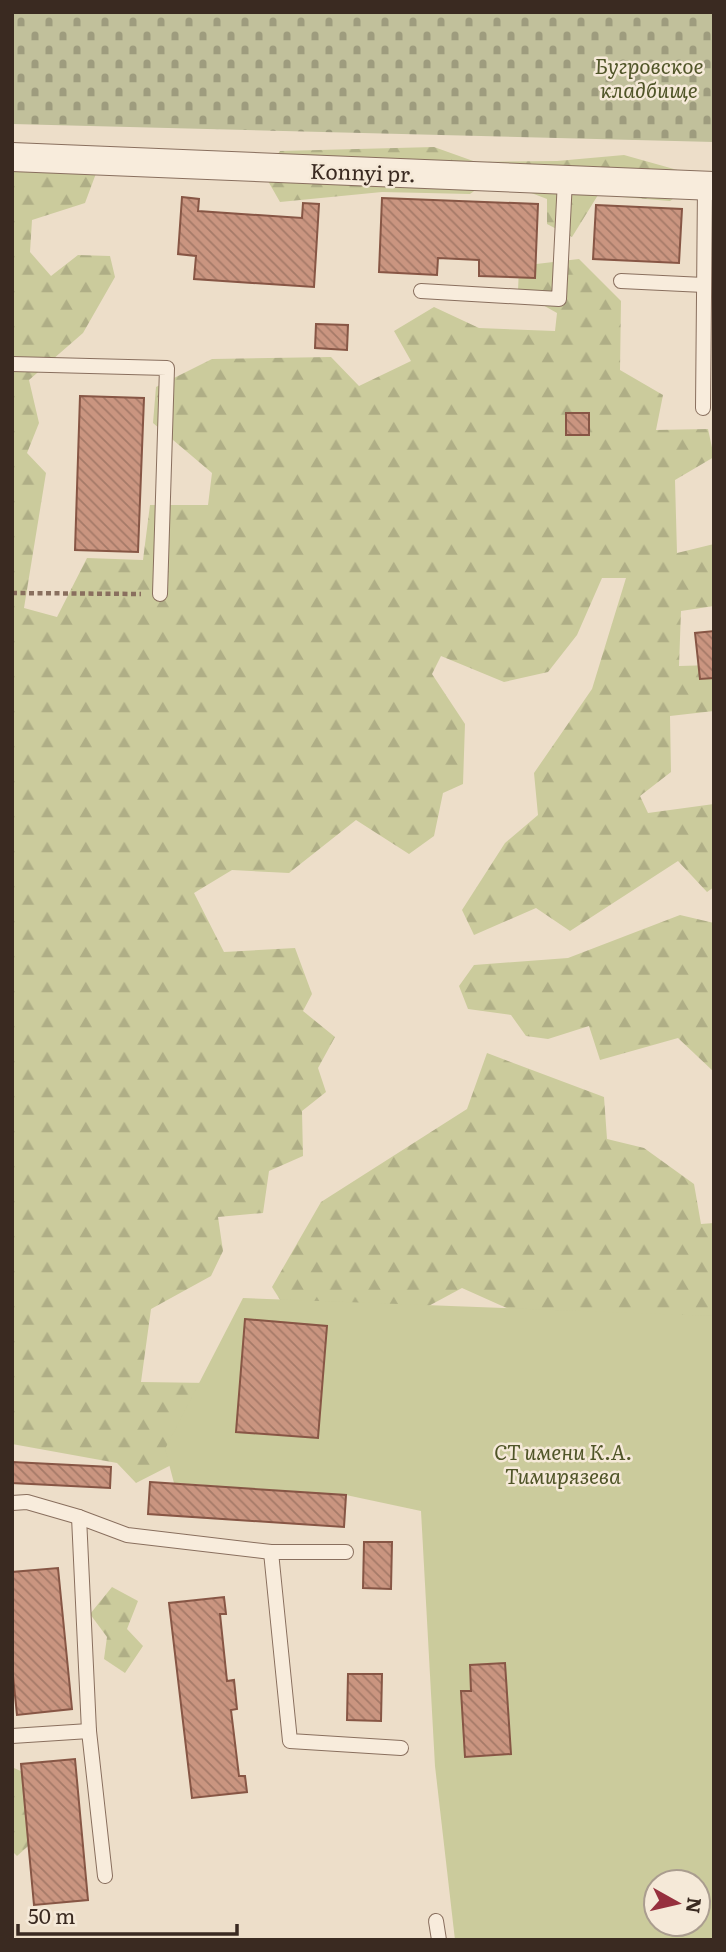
<svg xmlns="http://www.w3.org/2000/svg" width="726" height="1952" viewBox="0 0 726 1952" font-family="Literata,serif">
<style>
.forest{fill:url(#forest-firs)}
.cemetery{fill:url(#cemetery-stones)}
.green{fill:#cbcb9c;fill-rule:evenodd}
.building{fill:url(#building-back-hatch);stroke:#875645;stroke-width:2}
.lines{fill:none;stroke-linecap:round;stroke-linejoin:round}
.service-casing{stroke:#896f5e;stroke-width:16}
.minor-casing{stroke:#896f5e;stroke-width:30}
.path{stroke:#896f5e;stroke-width:4.5;stroke-dasharray:5 3.5;stroke-linecap:butt}
.service{stroke:#f8ecdc;stroke-width:14}
.minor{stroke:#f8ecdc;stroke-width:28}
.labels{text-anchor:middle;dominant-baseline:central;stroke-width:5;stroke-linejoin:round;paint-order:stroke}
.park-label{font-size:21px;font-style:italic;fill:#505528;stroke:#f5e9d8}
.street-label{font-size:21px;fill:#3a2a21;stroke:#f5e9d8}
</style>
<defs>
<pattern id="forest-firs" width="22" height="20" patternUnits="userSpaceOnUse" patternTransform="scale(1.75)"><rect width="22" height="20" fill="#cbcb9c"/><path d="M5 1l3.5 6h-7zM16 11l3.5 6h-7z" fill="#afae86"/></pattern>
<pattern id="cemetery-stones" width="16" height="16" patternUnits="userSpaceOnUse" patternTransform="scale(1.75)"><rect width="16" height="16" fill="#c1c09b"/><path d="M2 7V4a2 2 0 0 1 4 0v3zM10 15v-3a2 2 0 0 1 4 0v3z" fill="#9e9c7e"/></pattern>
<pattern id="building-back-hatch" width="6" height="6" patternUnits="userSpaceOnUse" patternTransform="scale(1.75)"><rect width="6" height="6" fill="#ca9580"/><path d="M-1 5l2 2M0 0l6 6M5-1l2 2" fill="none" stroke="#a57a68"/></pattern>
</defs>
<rect width="100%" height="100%" fill="#eddec9"/>
<g class="forest">
<polygon points="434,147 476,162 557,161 624,155 681,171 686,190 670,201 598,195 572,237 547,224 547,199 492,178 470,194 382,192 280,202 264,174 280,151"/>
<polygon points="12,166 98,168 85,203 32,220 30,252 51,276 78,255 110,256 115,277 83,333 29,380 39,423 27,453 46,473 24,608 57,617 87,558 143,560 150,505 208,505 212,473 153,423 156,387 212,359 331,357 359,386 411,361 394,331 434,307 479,328 555,331 557,313 518,291 519,266 579,259 621,301 620,370 663,395 656,430 708,429 714,457 675,480 677,553 714,544 714,606 681,611 679,666 714,665 714,711 670,716 671,772 640,796 648,813 714,804 714,887 707,892 678,861 570,931 536,908 474,935 462,910 505,843 538,815 534,773 592,689 626,578 602,578 577,635 548,672 504,682 441,656 432,674 465,724 463,784 443,793 434,836 409,854 356,820 289,873 232,870 194,893 224,952 295,948 312,994 303,1011 335,1037 318,1068 326,1092 302,1111 303,1156 269,1171 263,1213 218,1217 223,1251 211,1276 151,1309 141,1382 210,1383 183,1459 136,1483 117,1463 12,1444"/>
<polygon points="680,915 714,923 714,1072 678,1038 600,1060 589,1026 548,1039 526,1036 511,1015 468,1009 459,986 474,965 568,958"/>
<polygon points="487,1053 604,1097 607,1139 644,1148 694,1184 701,1224 714,1223 714,1413 554,1329 462,1288 397,1323 287,1311 272,1287 321,1202 467,1109"/>
<polygon points="112,1587 138,1601 127,1629 143,1646 125,1673 104,1659 107,1637 90,1614"/>
<polygon points="14,1768 38,1779 45,1831 17,1856 12,1851"/>
</g>
<polygon class="cemetery" points="12,12 714,12 714,142 12,124"/>
<path class="green" d="M243,1298L714,1316V1940H455L435,1766L421,1511L346,1495L174,1483L165,1449ZM656,1882H698V1924H656Z"/>
<g class="building">
<polygon points="182,197 199,199 198,211 302,218 303,203 319,204 314,287 194,279 196,256 178,254"/>
<polygon points="382,198 538,204 535,278 479,276 479,260 438,258 437,275 379,272"/>
<polygon points="596,205 682,209 679,263 593,259"/>
<polygon points="316,324 348,325 347,350 315,348"/>
<polygon points="80,396 144,398 138,552 75,550"/>
<rect x="566" y="413" width="23" height="22"/>
<polygon points="714,631 714,678 700,679 695,633"/>
<polygon points="245,1319 327,1326 318,1438 236,1432"/>
<polygon points="12,1462 111,1467 110,1488 12,1483"/>
<polygon points="150,1482 346,1495 344,1527 148,1514"/>
<polygon points="364,1542 392,1542 391,1589 363,1588"/>
<polygon points="58,1568 72,1709 17,1715 12,1666 12,1572"/>
<polygon points="224,1597 226,1614 220,1614 227,1681 234,1680 237,1709 231,1710 239,1776 245,1776 247,1792 192,1798 169,1603"/>
<polygon points="505,1663 511,1754 465,1757 461,1691 471,1691 470,1665"/>
<polygon points="348,1674 382,1674 381,1721 347,1720"/>
<polygon points="75,1759 88,1900 34,1905 21,1764"/>
</g>
<g class="lines">
<g class="service-casing">
<g id="service">
<polyline points="621,281 704,285"/>
<polyline points="421,291 559,299 565,180"/>
<polyline points="12,364 167,368 160,594"/>
<polyline points="703,408 705,186"/>
<polyline points="12,1503 27,1502 79,1517 127,1535 271,1552 346,1552"/>
<polyline points="79,1517 89,1731"/>
<polyline points="271,1552 290,1741 401,1748"/>
<polyline points="12,1736 89,1731 105,1876"/>
<polyline points="436,1921 439,1940"/>
</g>
</g>
<g class="minor-casing">
<polyline id="minor" points="12,157 714,186"/>
</g>
<polyline class="path" points="12,593 141,594"/>
<use href="#service" class="service"/>
<use href="#minor" class="minor"/>
</g>
<g class="labels">
<g class="park-label">
<text x="649" y="64">Бугровское<tspan x="649" dy="24">кладбище</tspan></text>
<text x="563" y="1450">СТ имени К.А.<tspan x="563" dy="24">Тимирязева</tspan></text>
</g>
<g class="street-label">
<text transform="translate(363 171) rotate(2)">Konnyi pr.</text>
</g>
</g>
<rect width="726" height="1952" fill="none" stroke="#3a2a21" stroke-width="28"/>
<g transform="translate(677 1903) rotate(98)"><circle r="33" fill="#f5e9d8" stroke="#aa9d8f" stroke-width="2"/>
<path d="M0-5L12 26L0 18L-12 26Z" fill="#96303e"/>
<text y="-10" font-size="19" font-weight="bold" text-anchor="middle" fill="#3a2a21">N</text>
</g>
<path d="M18 1924v10h219v-10" fill="none" stroke="#3a2a21" stroke-width="3.5"/>
<text x="28" y="1924" font-size="21" fill="#3a2a21" stroke="#f5e9d8" stroke-width="5" paint-order="stroke">50 m</text>
</svg>
